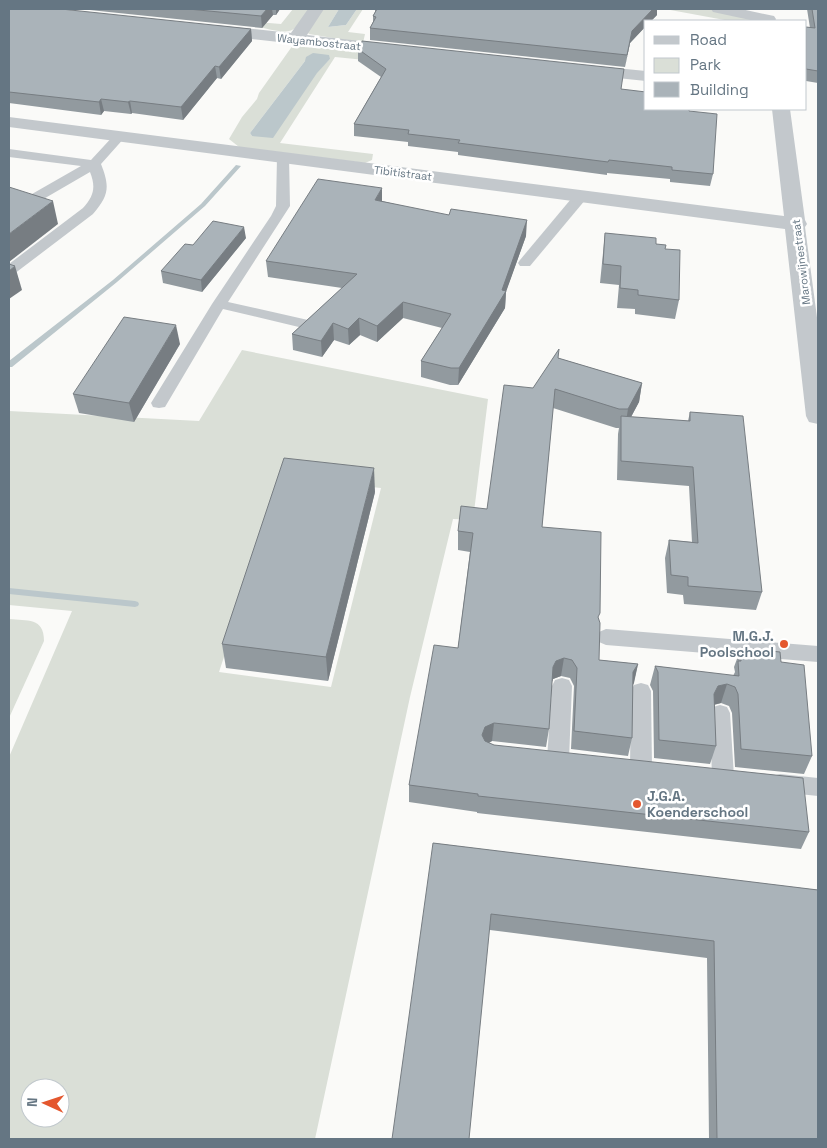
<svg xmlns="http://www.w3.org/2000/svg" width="827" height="1148" viewBox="0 0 827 1148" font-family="'Space Grotesk',sans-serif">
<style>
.green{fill:#dadfd7;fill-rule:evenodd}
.water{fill:#bbc7cb}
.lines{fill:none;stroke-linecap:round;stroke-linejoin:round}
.stream{fill:#bbc7cb;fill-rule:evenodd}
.service{fill:#c3c8cc;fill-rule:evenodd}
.minor{fill:#c3c8cc;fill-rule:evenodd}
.wall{fill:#929a9f}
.shaded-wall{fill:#777d82}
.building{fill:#aab3b9;stroke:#777d82}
.poi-dot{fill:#e4572e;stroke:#fff;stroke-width:2}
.labels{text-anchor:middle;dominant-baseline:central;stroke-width:5;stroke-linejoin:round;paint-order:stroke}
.far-street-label{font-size:11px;fill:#657683;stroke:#fff}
.poi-label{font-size:14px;font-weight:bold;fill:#657683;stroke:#fff;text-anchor:end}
</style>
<rect width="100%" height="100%" fill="#fafaf8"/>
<g class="green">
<path d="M293,9H312C293,37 288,34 256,26L257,22L281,24Z"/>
<polygon points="321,9 339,9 328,27 346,25 357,9 363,9 348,32 365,34 363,43 309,34 307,32 307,28"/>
<path d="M665,9C695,9 727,7 755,21H730Z"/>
<path d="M306,43L399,54L395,63L335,57L280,143L373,154L372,160L365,163L239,147L229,139L242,117L257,99L259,93L293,45ZM330,59L252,136L250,133L305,61Z"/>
<path d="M242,350L488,399L473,520L453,519L410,697L315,1139H9V757L72,611L9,605V411L199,421ZM283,478L381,488L331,687L219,672ZM30,1088H60V1118H30Z"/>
<path d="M9,619C27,621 44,617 44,641L9,718Z"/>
</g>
<g class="water">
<polygon points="339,9 357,9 346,25 328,27"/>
<polygon points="313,53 329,55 330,59 317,73 273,138 252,136 250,133 305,61 306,57"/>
</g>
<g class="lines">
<g class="stream">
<polygon points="236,165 241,166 205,206 117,282 12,367 9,367 9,361 113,280 201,204"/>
<polygon points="9,588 135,601 138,602 139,604 138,606 135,607 9,594"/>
</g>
<g class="service">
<path d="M120,132L126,136L101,164C110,187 109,195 93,214L14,274L9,275V264L83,208C94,196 96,187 90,172L28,208H18L16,205L18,202L81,166L9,157V149L91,160L116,133Z"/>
<polygon points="283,153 289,157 290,206 228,302 308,320 311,323 308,326 303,328 223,309 165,407 159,408 153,407 151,403 212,304 271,216 276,206 277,157"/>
<polygon points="581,192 588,196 586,199 530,266 520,266 518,263 520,260 576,193"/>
<polygon points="606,629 818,646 818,662 606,645 599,642 596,637 599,632"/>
<polygon points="562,678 569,680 572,686 569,759 566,765 558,768 550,765 547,759 552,686 555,680"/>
<polygon points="641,683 648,685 651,691 652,768 649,774 641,777 633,774 630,768 631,691 634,685"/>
<polygon points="720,705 727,707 730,713 734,777 731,784 723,786 715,784 712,777 710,713 713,707"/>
<polygon points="780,774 818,778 818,796 780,792 772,790 769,783 772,776"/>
</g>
<g class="minor">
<polygon points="308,9 324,9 307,35 396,45 402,46 404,50 402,54 396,55 215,35 209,33 207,30 209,27 215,25 291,33"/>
<polygon points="711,9 741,9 774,16 776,19 775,21 755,21 713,12"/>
<polygon points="585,65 646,71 646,81 579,74 576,70 579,66"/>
<polygon points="772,109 790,109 805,220 807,224 805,227 818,325 818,424 809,422 806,416 785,229 9,127 9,117 784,216"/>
</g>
</g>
<g class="wall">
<polygon points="9,9 251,29 252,41 221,79 217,78 183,120 132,113 131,114 104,111 101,115 9,103"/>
<polygon points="80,9 280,9 276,15 273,15 262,28"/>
<polygon points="375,9 657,9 657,15 651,21 646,21 646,26 630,43 625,67 370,40 370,28 373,22 373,16 375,12"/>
<polygon points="807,9 818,9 818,83 806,81 806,27 810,28"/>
<polygon points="358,49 621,89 689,111 713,174 710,186 670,182 670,179 607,173 607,175 458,155 458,152 408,146 408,142 354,136 354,124 381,77 358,61"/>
<polygon points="382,201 526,236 506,291 505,308 458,385 450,385 421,377 421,361 442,328 403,318 377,342 360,335 349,345 334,340 322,357 293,350 292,334 342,288 268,277 266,261"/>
<polygon points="605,233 656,244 665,249 679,300 675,319 635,314 635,309 617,308 619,285 600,283"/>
<polygon points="246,238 202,292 163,283 161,271 193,245"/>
<polygon points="180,344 134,422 79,413 73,394"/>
<polygon points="558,358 642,383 639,402 631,417 688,421 690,412 762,592 756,610 684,604 683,595 667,593 665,558 669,540 692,542 689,486 617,480 618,434 619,428 616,428 553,408 542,527 599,620 599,660 638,664 633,685 632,738 628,756 571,749 574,686 570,678 561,676 553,679 552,682 549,729 546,747 492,741 489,743 494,745 809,832 801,849 477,813 477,812 409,802 409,785 458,648 470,552 458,550 458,531 487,509 533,388"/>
<polygon points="375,492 328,681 226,668 222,644"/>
<polygon points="741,648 781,662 812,756 804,774 735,767 732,713 729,706 721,703 714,705 716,746 710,764 654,758 653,691 650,685 655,666 733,676 735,672 734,667"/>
<polygon points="433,843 818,890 818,1139 709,1139 707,958 490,930"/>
</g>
<g class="shaded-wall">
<polygon points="267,9 272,9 273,15 262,28 261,16"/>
<polygon points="276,9 280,9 276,15"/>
<polygon points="653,9 657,9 657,15 651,21 646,21 646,26 630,43 625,67 632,31"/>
<polygon points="251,29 252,41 221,79 219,67"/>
<polygon points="215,66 217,78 183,120 181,107"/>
<polygon points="101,99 104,111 101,115 99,102"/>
<polygon points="130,101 132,113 131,114 128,102"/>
<polygon points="382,188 382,203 375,200"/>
<polygon points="53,201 58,224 9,262 9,234"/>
<polygon points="527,220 526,236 506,292 505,308 458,385 459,368"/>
<polygon points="244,227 246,238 202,292 201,280"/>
<polygon points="15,266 22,290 9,299 9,271"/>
<polygon points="403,302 403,318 377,342 377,326"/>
<polygon points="359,318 360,335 349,345 348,329"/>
<polygon points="333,323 334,340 322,357 321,341"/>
<polygon points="176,325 180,344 134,422 129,403"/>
<polygon points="642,383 639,402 625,428 628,409"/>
<polygon points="374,468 375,492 328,681 326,657"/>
<polygon points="564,658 561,676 553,679 550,686 553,667 556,661"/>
<polygon points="638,664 634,683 629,691 633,672"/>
<polygon points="727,684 721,703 712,705 714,694 718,686"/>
<polygon points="494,723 492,741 483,745 482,735 485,727"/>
</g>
<g class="building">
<polygon points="9,9 61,9 251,29 219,67 215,66 181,107 130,101 128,102 101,99 99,102 9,92"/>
<polygon points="188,9 267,9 261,16"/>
<polygon points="377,9 653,9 632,31 627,55 370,28 376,17 373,16"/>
<polygon points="812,9 818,9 818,71 806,69 806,27 815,28"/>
<polygon points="362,41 624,69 621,89 646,92 646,109 689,109 689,111 717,114 713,174 672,170 672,167 609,160 608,162 458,143 460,140 408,134 409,130 354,124 386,69 358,49"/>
<polygon points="318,179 382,188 375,200 449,215 451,209 527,220 502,290 506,291 459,368 451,368 421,361 451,314 403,302 377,326 359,318 348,329 333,323 321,341 292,334 357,274 266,261"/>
<polygon points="9,187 53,201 9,234"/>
<polygon points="213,221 244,227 201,280 161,271 185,244 193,245"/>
<polygon points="605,233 656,238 656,244 666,245 665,249 680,250 679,300 638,295 638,290 620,288 621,266 603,264"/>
<polygon points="9,264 15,266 9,271"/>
<polygon points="124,317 176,325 129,403 73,394"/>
<polygon points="559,349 558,358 642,383 628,409 619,409 555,389 542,527 601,532 600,613 598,617 600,623 599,660 638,664 633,672 632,738 574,731 577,668 572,660 564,658 556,661 553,667 549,729 494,723 485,727 482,735 485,741 494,745 803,778 809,832 478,796 478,794 409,785 434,645 458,648 473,533 458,531 461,506 487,509 504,385 533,388"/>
<polygon points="690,412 743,416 762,592 688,586 688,577 671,575 669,540 698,543 693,467 621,461 621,416 690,421"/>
<polygon points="284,458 374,468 326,657 222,644"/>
<polygon points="741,648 780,652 781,662 804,665 812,756 741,749 738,694 735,687 727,684 718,686 714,694 716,746 659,740 658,672 655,666 739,676 738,661 741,661"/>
<polygon points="433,843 818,890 818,1139 717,1139 714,941 491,914 469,1139 392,1139"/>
</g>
<g class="poi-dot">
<circle cx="784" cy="644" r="5"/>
<circle cx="637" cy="804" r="5"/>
</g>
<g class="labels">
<g class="far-street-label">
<text transform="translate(319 42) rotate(6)">Wayambostraat</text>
<text transform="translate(403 173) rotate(7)">Tibitistraat</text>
<text transform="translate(801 262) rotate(-97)">Marowijnestraat</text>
</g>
<g class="poi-label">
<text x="774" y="636">M.G.J.<tspan x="774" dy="16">Poolschool</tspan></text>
<text x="647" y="796" text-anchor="start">J.G.A.<tspan x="647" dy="16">Koenderschool</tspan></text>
</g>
</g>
<rect width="827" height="1148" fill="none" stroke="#657683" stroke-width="20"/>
<rect x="644" y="20" width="162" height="90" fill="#ffffff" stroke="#c1c8cd"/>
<rect x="654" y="36" width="25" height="8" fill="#c3c8cc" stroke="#c1c8cd"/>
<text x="690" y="45" font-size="15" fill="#657683">Road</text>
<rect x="654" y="58" width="25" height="15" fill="#dadfd7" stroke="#c1c8cd"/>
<text x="690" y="70" font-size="15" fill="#657683">Park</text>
<rect x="654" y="82" width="25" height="15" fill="#aab3b9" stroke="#c1c8cd"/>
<text x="690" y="95" font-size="15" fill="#657683">Building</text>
<g transform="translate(45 1103) rotate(273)"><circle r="24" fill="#ffffff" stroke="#c1c8cd"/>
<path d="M0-4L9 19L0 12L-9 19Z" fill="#e4572e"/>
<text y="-8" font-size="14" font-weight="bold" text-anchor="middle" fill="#657683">N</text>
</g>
</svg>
